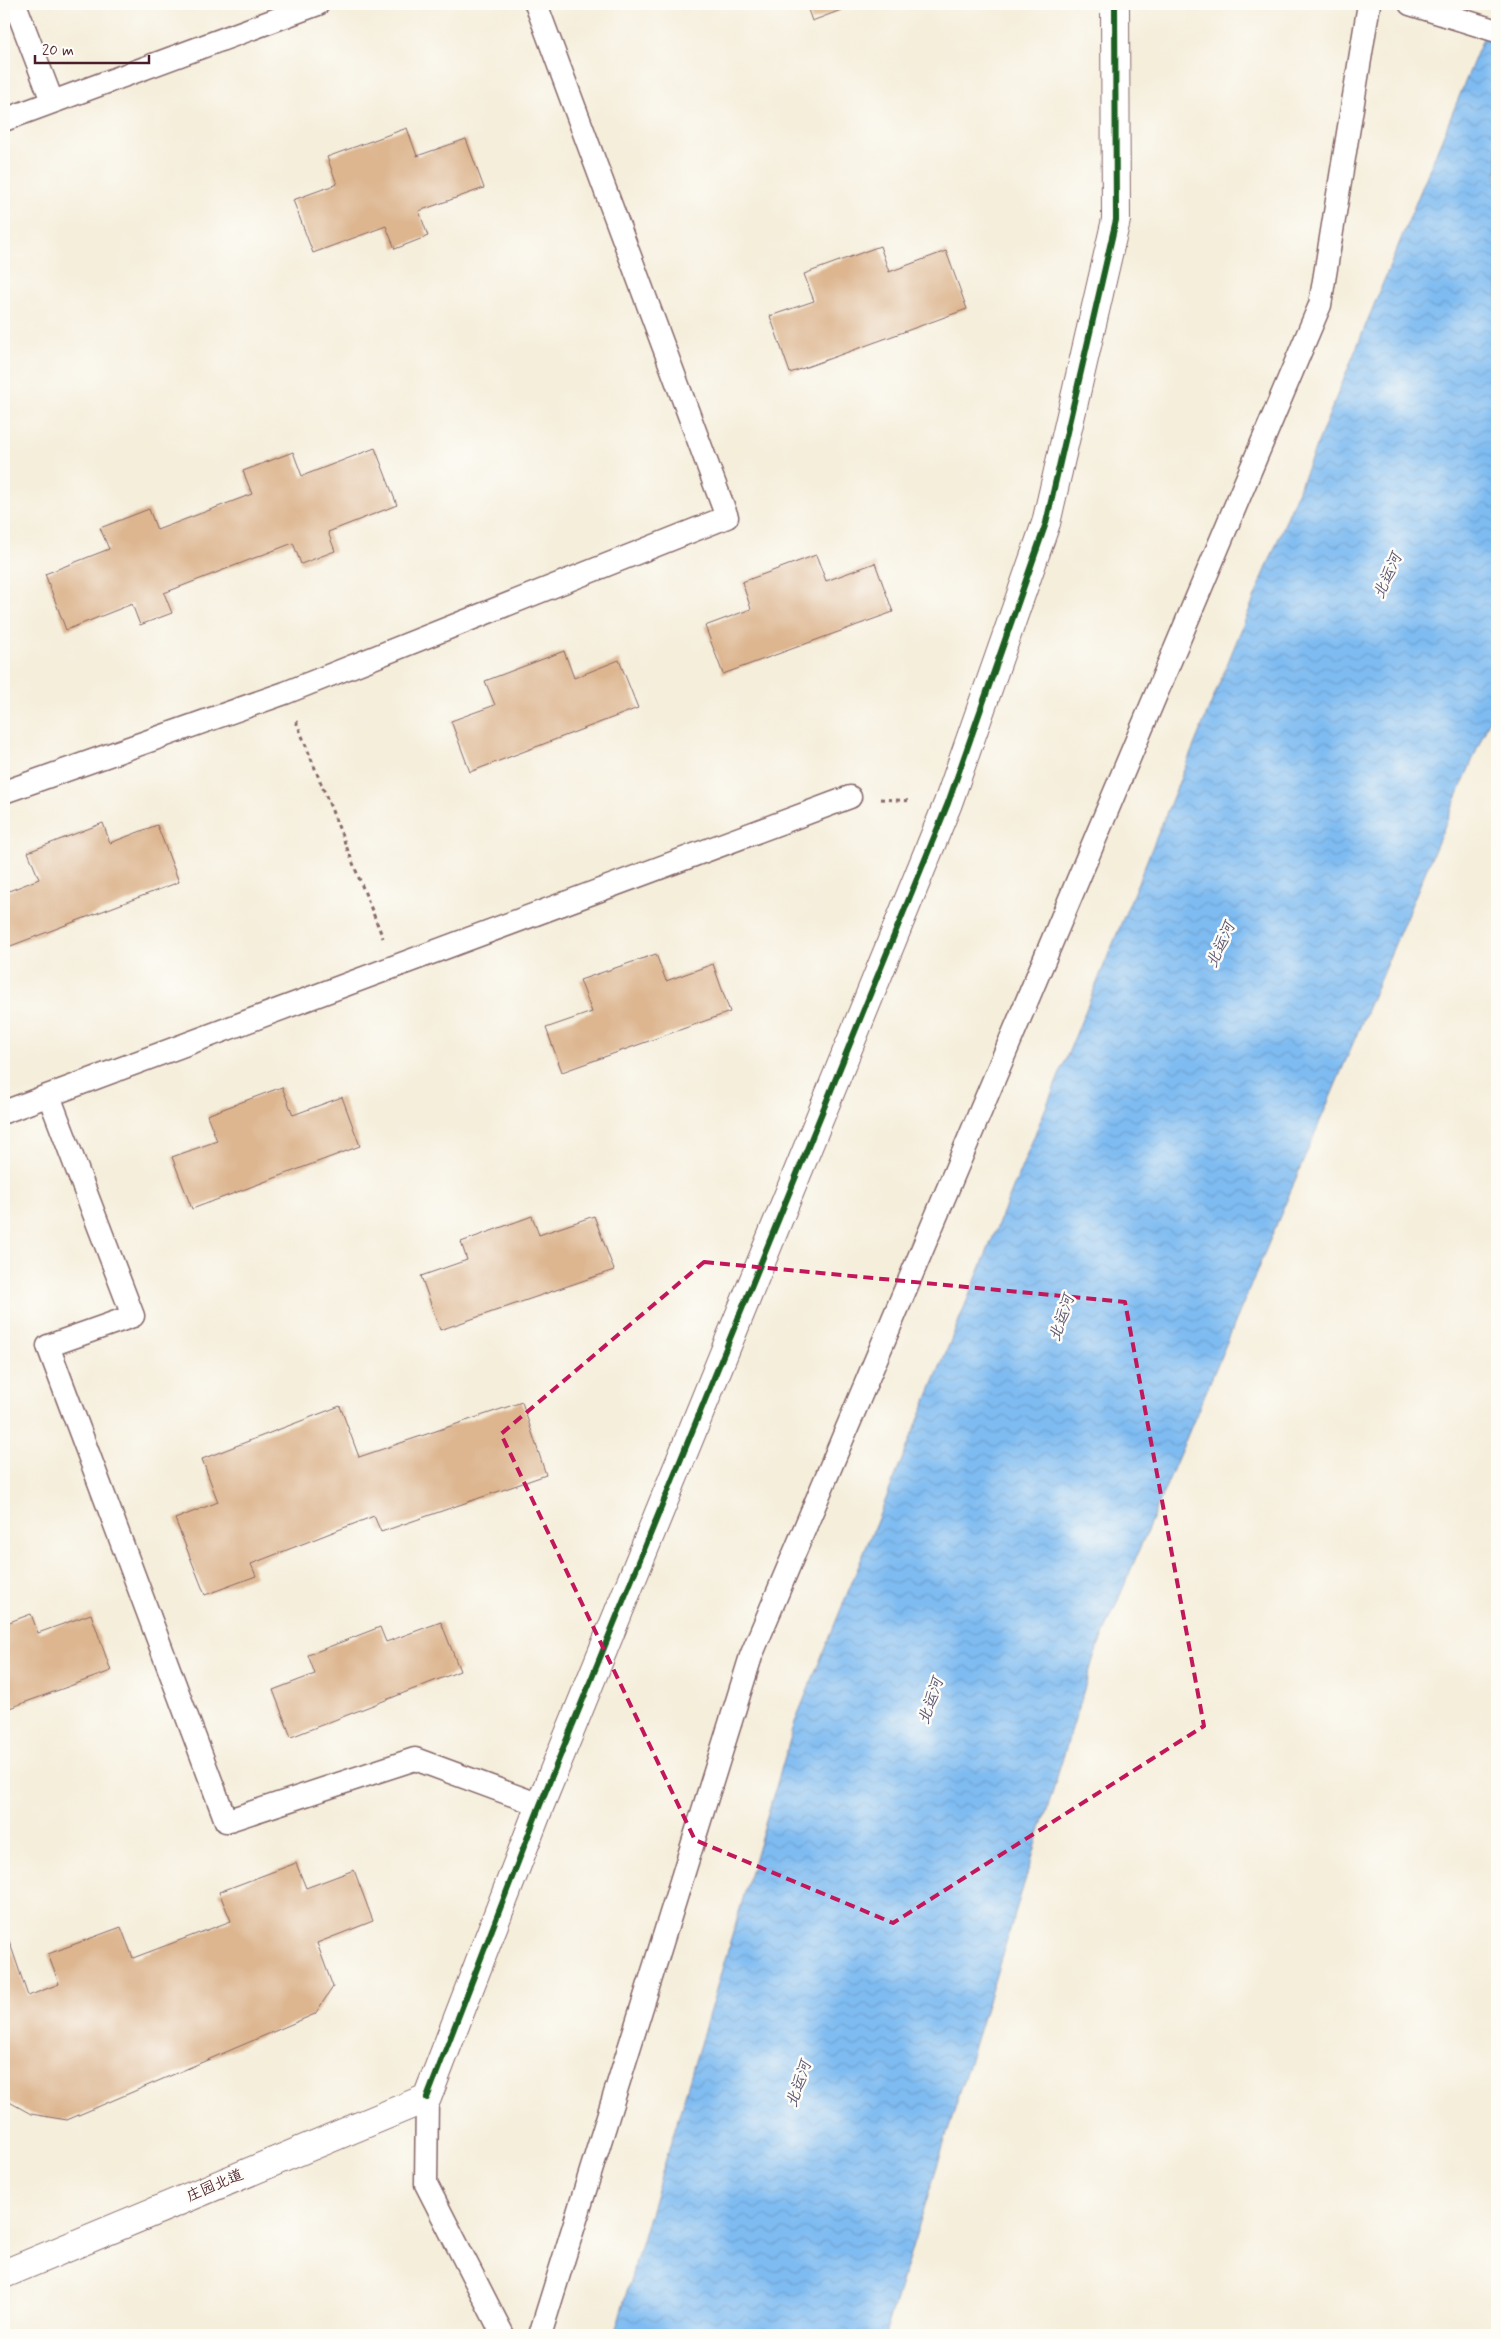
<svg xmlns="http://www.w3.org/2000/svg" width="1501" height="2339" viewBox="0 0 1501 2339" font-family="Mynerve,'LXGW WenKai TC',sans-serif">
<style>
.water{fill:url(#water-waves);stroke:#646d8e}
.building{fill:#ddb690}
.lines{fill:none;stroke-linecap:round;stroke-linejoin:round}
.lane-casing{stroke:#866769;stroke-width:25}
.secondary-casing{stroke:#866769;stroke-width:30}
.path{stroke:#866769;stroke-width:3;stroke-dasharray:4 4;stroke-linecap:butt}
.lane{stroke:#fff;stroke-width:22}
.secondary{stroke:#fff;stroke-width:28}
.cycleway-casing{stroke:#fdfcf7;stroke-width:9}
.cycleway{stroke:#1b5e20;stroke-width:6}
.marked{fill:none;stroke:#c2185b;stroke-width:4;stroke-dasharray:10 6;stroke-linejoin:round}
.labels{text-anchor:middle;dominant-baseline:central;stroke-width:5;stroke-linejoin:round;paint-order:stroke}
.street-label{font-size:15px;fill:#4a1f2b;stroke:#fdfcf7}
.water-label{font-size:16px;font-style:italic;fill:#5c5670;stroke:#fdfcf7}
</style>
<defs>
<pattern id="water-waves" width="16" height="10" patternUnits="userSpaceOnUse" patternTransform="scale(1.25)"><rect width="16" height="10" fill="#7ebbf1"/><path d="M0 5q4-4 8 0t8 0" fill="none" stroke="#6ea0cf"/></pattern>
</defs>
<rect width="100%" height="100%" fill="#fdfcf7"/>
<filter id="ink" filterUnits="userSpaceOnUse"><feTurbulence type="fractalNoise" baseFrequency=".02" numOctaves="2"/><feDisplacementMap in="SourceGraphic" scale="10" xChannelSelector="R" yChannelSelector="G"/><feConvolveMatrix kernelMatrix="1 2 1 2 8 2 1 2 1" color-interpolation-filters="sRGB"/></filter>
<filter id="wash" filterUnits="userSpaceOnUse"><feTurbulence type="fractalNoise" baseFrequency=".0096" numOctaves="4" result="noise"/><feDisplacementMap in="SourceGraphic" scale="20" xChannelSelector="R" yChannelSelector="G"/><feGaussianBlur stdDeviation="1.12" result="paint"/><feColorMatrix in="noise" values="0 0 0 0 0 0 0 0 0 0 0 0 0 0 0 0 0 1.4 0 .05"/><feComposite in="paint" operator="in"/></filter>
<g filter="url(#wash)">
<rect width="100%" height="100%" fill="#f5eedb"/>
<polygon class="water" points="1497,4 1497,702 1094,1657 885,2335 614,2335 796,1719"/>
<g id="blocks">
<g class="building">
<polygon points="806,4 857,4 812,21"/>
<polygon points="407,128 417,156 466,139 484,188 419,211 428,236 395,249 386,226 313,253 293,200 337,184 327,157"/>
<polygon points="880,246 889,272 946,251 967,309 790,373 770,316 814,301 804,274"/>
<polygon points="375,448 397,505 328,532 335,551 301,564 293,543 164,593 172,613 140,625 132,604 66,630 45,574 109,549 100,528 149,509 157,530 252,494 243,471 293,452 302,476"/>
<polygon points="816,555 826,581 875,563 893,612 723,674 705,626 751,609 742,582"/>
<polygon points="564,651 574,678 619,660 638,708 470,772 451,721 495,705 485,681"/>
<polygon points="103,823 110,843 157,825 179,882 8,947 4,936 4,893 39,879 28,852"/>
<polygon points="656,954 666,981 713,964 730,1012 562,1072 546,1028 592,1012 580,980"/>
<polygon points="282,1087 293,1115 342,1097 360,1146 192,1209 172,1157 217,1141 207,1115"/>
<polygon points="532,1216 539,1235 594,1216 614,1270 440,1330 421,1276 467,1260 461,1242"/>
<polygon points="522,1402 546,1475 381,1532 374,1516 251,1564 256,1576 205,1595 175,1519 218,1502 202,1459 340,1406 359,1457"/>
<polygon points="31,1614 38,1633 91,1614 111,1671 4,1710 4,1624"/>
<polygon points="441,1622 460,1671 291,1737 273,1690 315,1674 308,1655 380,1627 386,1642"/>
<polygon points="296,1863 306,1888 354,1870 373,1921 317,1943 333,1987 315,2014 67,2120 31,2114 4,2099 4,1926 28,1996 59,1984 48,1954 121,1927 133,1958 231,1921 219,1892"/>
</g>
</g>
</g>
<g filter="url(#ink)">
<use href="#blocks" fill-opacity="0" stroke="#866769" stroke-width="1"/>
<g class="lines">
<g class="lane-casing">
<g id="lane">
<polyline points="15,4 52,101"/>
<polyline points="1410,4 1497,31"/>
<polyline points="4,120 318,4"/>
<polyline points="4,792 285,693 727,517 536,4"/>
<polyline points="49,1096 133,1316 48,1346 226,1821 415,1759 540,1805"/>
<polyline points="4,1112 850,797"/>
<polyline points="427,2098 426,2184 503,2335"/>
<polyline points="540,2335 751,1656 1320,305 1369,4"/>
</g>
</g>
<g class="secondary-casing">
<polyline id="secondary" points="4,2274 427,2098 540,1805 948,803 1046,523 1116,220 1115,4"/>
</g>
<g class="path">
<polyline points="296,721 383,938"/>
<polyline points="880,799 912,801"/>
</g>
<use href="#lane" class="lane"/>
<use href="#secondary" class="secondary"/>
<g class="cycleway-casing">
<polyline id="cycleway" points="427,2098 540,1805 948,803 1046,523 1116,220 1115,4"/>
</g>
<use href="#cycleway" class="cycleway"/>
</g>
</g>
<path class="marked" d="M704,1262L1125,1302L1204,1726L893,1923L695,1840L501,1434Z"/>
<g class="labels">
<g class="street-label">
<text transform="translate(215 2186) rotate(-23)">庄园北道</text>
</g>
<g class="water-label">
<text transform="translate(1388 576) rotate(-66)">北运河</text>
<text transform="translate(1221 945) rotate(-66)">北运河</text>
<text transform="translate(1062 1318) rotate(-71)">北运河</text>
<text transform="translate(931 1701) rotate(-71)">北运河</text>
<text transform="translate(799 2084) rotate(-71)">北运河</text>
</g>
</g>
<rect width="1501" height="2339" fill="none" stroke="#fdfcf7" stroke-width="20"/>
<path d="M35 55v8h114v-8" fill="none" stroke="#4a1f2b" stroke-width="2.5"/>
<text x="42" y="55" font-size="15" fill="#4a1f2b" stroke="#fdfcf7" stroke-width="4" paint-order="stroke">20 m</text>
</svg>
